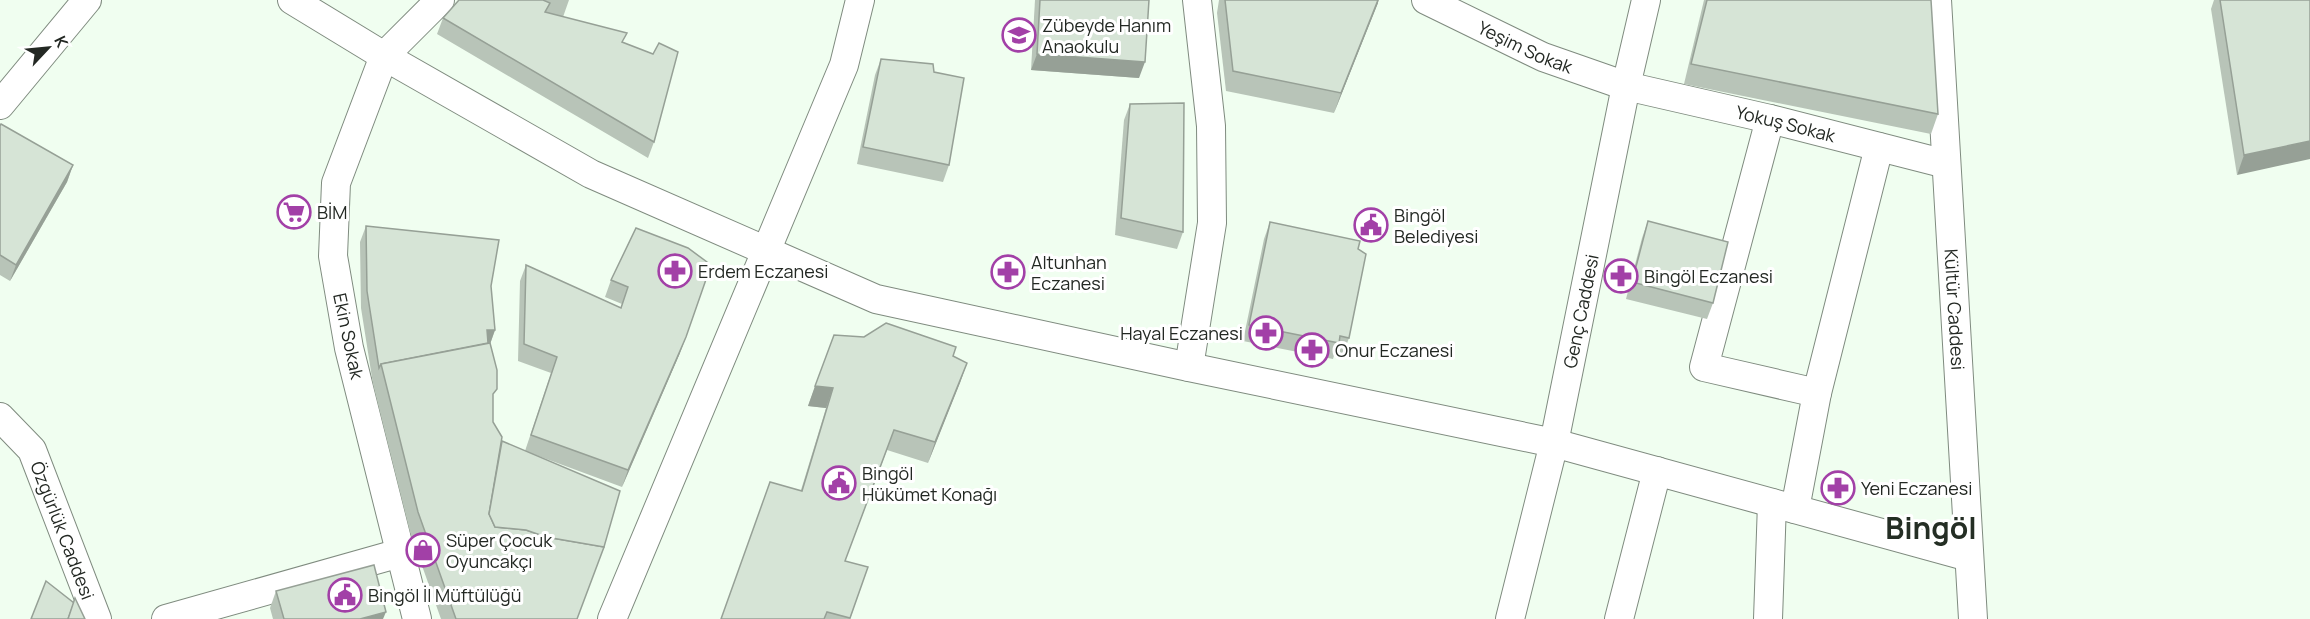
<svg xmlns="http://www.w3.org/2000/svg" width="2310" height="619" viewBox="0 0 2310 619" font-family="Manrope,sans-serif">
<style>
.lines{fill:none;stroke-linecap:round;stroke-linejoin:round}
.minor-casing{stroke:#7f8b7f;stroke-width:30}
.minor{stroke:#fff;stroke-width:28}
.wall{fill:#b8c4b8}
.shaded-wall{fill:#96a096}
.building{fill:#d6e4d6;stroke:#96a096;stroke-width:1.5}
.labels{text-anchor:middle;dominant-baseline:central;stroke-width:6;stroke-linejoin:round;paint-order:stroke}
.poi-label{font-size:18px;fill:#232823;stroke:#fff;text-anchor:start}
.street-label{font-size:18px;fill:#232823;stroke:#fff}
.town-label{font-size:30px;font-weight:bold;fill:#242e24;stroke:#fff}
</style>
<rect width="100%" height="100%" fill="#f0fef0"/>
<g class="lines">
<g class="minor-casing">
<g id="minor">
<polyline points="292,0 384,56 591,174 876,299 1189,367 1554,443 1969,557"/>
<path id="s1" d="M1426,0L1543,57L1626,86L1770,119L1946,164"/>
<path id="s2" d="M1937,0L1973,619"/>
<polyline points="0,105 87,0"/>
<polyline points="1770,119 1704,367 1817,393"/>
<polyline points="1189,367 1212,223 1211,126 1197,0"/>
<path id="s3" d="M0,417L32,450L97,619"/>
<polyline points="1795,509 1817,393 1879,147"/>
<polyline points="166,619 400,553"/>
<polyline points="417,619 349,348 333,256 336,183 384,56 440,0"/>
<polyline points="612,619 844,65 860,0"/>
<path id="s4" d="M1510,619L1554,443L1626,86L1646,0"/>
<polyline points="1619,619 1657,471"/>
<polyline points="1768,619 1772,503"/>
</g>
</g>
<use href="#minor" class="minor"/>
</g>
<g class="wall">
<polygon points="459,0 569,0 563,17 623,43 654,142 648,158 437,34 443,18"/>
<polygon points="1035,0 1149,0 1139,78 1031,70"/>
<polygon points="1219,0 1379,0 1334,113 1226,91 1217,13"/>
<polygon points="1704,0 1931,0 1938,114 1931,134 1684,84"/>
<polygon points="2214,0 2310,0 2237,175 2211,9"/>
<polygon points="881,59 934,72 949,165 943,182 857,164 875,75"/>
<polygon points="1130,104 1183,232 1177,249 1115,235 1124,120"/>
<polygon points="0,126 73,165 67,182 10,281 0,275"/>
<polygon points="1648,221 1713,303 1707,319 1626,299 1642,238"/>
<polygon points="1270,222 1358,249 1349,338 1343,354 1335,352 1333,359 1243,341 1264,239"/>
<polygon points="366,226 491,286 495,330 490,344 493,422 502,441 525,451 551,373 518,361 520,281 526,265 621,308 622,304 605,297 611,280 636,228 680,353 622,487 533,454 577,619 441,619 410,532 373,384 361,308 360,242"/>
<polygon points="834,335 953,356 967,363 928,463 887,450 845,561 868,567 850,619 721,619 801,490 826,408 808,406"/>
<polygon points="276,591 383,619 273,619 270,608"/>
</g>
<g class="shaded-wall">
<polygon points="1378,0 1378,3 1334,113 1341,93"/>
<polygon points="1037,54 1145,62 1139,78 1031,70"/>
<polygon points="2310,141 2310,159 2237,175 2244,155"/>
<polygon points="73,165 67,182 10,281 16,265"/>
<polygon points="487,330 495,330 489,347 385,382"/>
<polygon points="686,337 680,353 622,487 628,470"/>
<polygon points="967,363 960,383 928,463 935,442"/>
<polygon points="815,386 833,388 826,408 808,406"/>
<polygon points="386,612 383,619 360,619"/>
</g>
<g class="building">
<polygon points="459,0 543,0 550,3 545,12 627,33 622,42 653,54 659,43 678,52 654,142 443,18"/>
<polygon points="1040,0 1149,0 1145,62 1037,54"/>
<polygon points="1225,0 1378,0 1341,93 1233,71"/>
<polygon points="1707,0 1931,0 1938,114 1691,64"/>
<polygon points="2220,0 2310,0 2310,141 2244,155"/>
<polygon points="881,59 933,64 934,72 964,78 949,165 863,147"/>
<polygon points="1184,103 1183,232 1121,218 1130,104"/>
<polygon points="1,124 73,165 16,265 0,255 0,126"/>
<polygon points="1648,221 1728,242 1713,303 1632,282"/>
<polygon points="1270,222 1360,241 1358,249 1366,254 1349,338 1340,336 1339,343 1249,325"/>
<polygon points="366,226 499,240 491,286 495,330 487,330 488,343 381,364 379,368 367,291"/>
<polygon points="636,228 688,248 707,262 710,268 686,337 628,470 531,435 557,357 524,344 526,265 621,308 628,287 611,280"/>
<polygon points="886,323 956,347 953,356 967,363 935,442 894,430 845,561 868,567 850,618 827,612 824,619 721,619 770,482 802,491 833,388 815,386 834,335 864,337"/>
<polygon points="490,343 497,370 497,389 493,394 493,422 502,437 489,514 495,527 526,530 546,537 604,547 577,619 456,619 418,512 381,364"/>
<polygon points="502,441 620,491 604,547 546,537 526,530 495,527 489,514"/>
<polygon points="374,565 386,612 360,619 284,619 276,591"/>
<polygon points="46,581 74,603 68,619 31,619"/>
<polygon points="75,598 85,619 68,619"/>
</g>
<defs>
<g id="school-ring" transform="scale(1.725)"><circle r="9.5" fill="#fff" stroke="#a240a7" stroke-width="1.5"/><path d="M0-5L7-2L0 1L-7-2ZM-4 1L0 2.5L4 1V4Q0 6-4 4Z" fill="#a240a7"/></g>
<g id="supermarket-ring" transform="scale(1.725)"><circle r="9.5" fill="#fff" stroke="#a240a7" stroke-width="1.5"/><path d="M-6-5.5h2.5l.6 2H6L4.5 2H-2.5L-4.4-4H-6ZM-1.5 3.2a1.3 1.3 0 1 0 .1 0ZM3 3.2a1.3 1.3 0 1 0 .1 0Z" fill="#a240a7"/></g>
<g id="civic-ring" transform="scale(1.725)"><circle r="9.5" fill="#fff" stroke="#a240a7" stroke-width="1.5"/><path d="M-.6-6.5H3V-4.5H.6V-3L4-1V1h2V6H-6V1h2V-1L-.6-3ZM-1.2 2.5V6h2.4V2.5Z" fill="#a240a7"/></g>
<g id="pharmacy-ring" transform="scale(1.725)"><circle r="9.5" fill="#fff" stroke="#a240a7" stroke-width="1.5"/><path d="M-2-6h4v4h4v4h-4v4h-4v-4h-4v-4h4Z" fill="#a240a7"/></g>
<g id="shop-ring" transform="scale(1.725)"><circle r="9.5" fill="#fff" stroke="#a240a7" stroke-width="1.5"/><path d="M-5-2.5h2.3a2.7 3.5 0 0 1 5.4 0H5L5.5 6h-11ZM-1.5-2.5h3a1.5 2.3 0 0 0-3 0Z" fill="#a240a7"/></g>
</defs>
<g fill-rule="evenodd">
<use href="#school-ring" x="1019" y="35"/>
<use href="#supermarket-ring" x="294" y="212"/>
<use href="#civic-ring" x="1371" y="225"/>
<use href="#pharmacy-ring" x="675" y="271"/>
<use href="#pharmacy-ring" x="1008" y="272"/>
<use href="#pharmacy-ring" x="1621" y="276"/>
<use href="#pharmacy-ring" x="1266" y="333"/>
<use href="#pharmacy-ring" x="1312" y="350"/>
<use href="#civic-ring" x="839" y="483"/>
<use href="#pharmacy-ring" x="1838" y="488"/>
<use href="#shop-ring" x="423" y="550"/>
<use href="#civic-ring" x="345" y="595"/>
</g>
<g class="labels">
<g class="poi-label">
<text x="1042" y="25">Zübeyde Hanım<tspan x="1042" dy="21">Anaokulu</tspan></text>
<text x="317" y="212">BİM</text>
<text x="1394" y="215">Bingöl<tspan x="1394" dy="21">Belediyesi</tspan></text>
<text x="1031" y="262">Altunhan<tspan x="1031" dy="21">Eczanesi</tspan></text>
<text x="698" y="271">Erdem Eczanesi</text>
<text x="1644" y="276">Bingöl Eczanesi</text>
<text x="1243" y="333" text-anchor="end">Hayal Eczanesi</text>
<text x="1335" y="350">Onur Eczanesi</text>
<text x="862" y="473">Bingöl<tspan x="862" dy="21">Hükümet Konağı</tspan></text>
<text x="1861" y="488">Yeni Eczanesi</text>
<text x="446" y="540">Süper Çocuk<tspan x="446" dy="21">Oyuncakçı</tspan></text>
<text x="368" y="595">Bingöl İl Müftülüğü</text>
</g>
<g class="street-label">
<text stroke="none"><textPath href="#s1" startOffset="110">Yeşim Sokak</textPath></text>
<text stroke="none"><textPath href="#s1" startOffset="382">Yokuş Sokak</textPath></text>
<text stroke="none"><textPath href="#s4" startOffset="316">Genç Caddesi</textPath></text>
<text stroke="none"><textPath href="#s2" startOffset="310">Kültür Caddesi</textPath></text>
<text transform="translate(349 336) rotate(78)">Ekin Sokak</text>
<text stroke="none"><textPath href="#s3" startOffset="132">Özgürlük Caddesi</textPath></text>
</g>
<g class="town-label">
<text x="1931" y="527">Bingöl</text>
</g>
</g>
<g transform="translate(48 48) rotate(64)" stroke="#ffffff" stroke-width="4.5" paint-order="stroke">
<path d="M0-4.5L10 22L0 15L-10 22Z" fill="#232823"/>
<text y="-9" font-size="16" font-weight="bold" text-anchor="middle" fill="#232823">K</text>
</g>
</svg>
